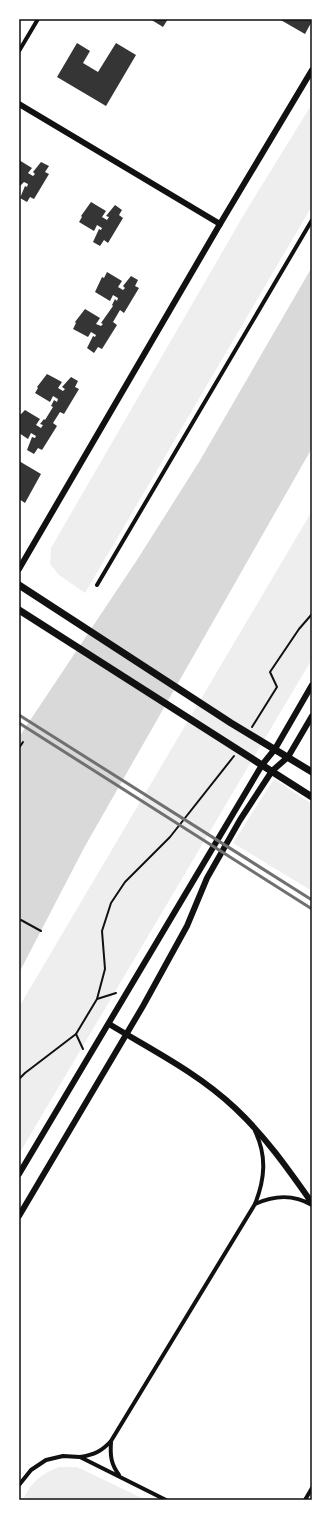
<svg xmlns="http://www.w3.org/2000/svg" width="331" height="1519" viewBox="0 0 331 1519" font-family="'Varela Round',sans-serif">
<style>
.green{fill:#eee}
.water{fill:#d9d9d9}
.building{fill:#353535}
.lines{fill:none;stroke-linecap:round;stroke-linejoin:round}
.path{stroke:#111;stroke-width:2}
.minor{stroke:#111;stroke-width:4}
.tertiary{stroke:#111;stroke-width:6}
.secondary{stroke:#111;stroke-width:7}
.rail{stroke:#707070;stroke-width:3}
.neatline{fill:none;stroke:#111;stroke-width:1.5}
</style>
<rect width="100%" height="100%" fill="#fff"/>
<g class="green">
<polygon points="312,104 312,206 85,593 59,575 50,564 51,548 246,211"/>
<polygon points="312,511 312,659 19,1154 19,1007"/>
<polygon points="274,779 312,804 312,891 233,843"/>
<path d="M59,1467H77L146,1500H23C31,1482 41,1474 59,1467Z"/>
</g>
<polygon class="water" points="312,267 312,448 84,848 19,973 19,737 137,560 199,462"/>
<g class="building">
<polygon points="150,19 168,19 163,27"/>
<polygon points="279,19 312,19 312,21 305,34"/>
<polygon points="77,43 90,51 83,63 98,72 116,43 136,55 106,106 57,77"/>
<polygon points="19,160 32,168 28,173 33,176 35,174 33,172 41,162 49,166 45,172 49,174 34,199 30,197 27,202 20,198 25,186 27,187 28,184 24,182 19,187"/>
<polygon points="91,202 106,211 102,217 107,220 109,217 106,216 115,205 122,210 119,215 123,218 108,243 104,240 100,246 93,242 99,229 101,230 102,228 97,225 94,231 79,222 82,217 81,216"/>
<polygon points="107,272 122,281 118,287 123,290 125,288 123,286 131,276 138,280 135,286 139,288 124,313 120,310 113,322 117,325 102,349 98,347 94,353 87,348 93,336 95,337 96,335 91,332 88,337 73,329 76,323 75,322 85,309 100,318 96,324 101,326 103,324 101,323 113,306 112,305 115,299 117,301 118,298 113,295 110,301 95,292 102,277 104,278"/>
<polygon points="47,374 62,382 58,388 63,391 65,389 62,387 71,377 78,381 75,387 79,389 64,414 60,412 53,423 57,426 42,450 38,448 34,454 27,450 32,437 35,438 36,436 31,433 28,439 19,433 19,416 25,410 40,419 36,425 41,428 43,425 40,424 44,419 45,420 53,407 51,406 54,400 57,402 58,399 53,396 50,402 35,393 38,388 37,387"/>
<polygon points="19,461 41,474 25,503 19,499"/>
</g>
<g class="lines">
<g class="path">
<polyline points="252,727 277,687 270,672 299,629 312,614"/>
<polyline points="19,748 23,742"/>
<polyline points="21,920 41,931"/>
<polyline points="97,999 116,993"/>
<polyline points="76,1034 83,1049"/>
<polyline points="19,1079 25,1073 76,1034 97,999 105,969 102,931 111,903 125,882 170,837 234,756"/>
</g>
<g class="minor">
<polyline points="19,51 38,19"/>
<polyline points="97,585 312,220"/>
<path d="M255,1204C275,1195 293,1194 312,1205"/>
<path d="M111,1442C110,1456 111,1464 119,1475"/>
<path d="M80,1457C94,1455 102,1451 111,1441L255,1204C265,1179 267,1156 255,1131"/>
<polyline points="19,1485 31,1470 46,1460 63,1456 80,1457 166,1500"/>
<polyline points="305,1500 312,1488"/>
</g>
<g class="tertiary">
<polyline points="19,104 220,224"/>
<polyline points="19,569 220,224 312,70"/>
<path d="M109,1024C152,1050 198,1073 235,1108C265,1136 288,1169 312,1203"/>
<polyline points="19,1174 262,765 275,749 312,685"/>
<polyline points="19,1216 143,1006 187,926 207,878 240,820 272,771 288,757 312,716"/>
</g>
<g class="secondary">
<polyline points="19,585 231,723 312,772"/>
<polyline points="19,610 312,797"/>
</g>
<g class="rail">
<polyline points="19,715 312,900"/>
<polyline points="19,723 312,909"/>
</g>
</g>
<rect width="331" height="1519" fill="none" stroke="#ffffff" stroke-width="40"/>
<rect x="20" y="20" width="291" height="1479" class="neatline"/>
</svg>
